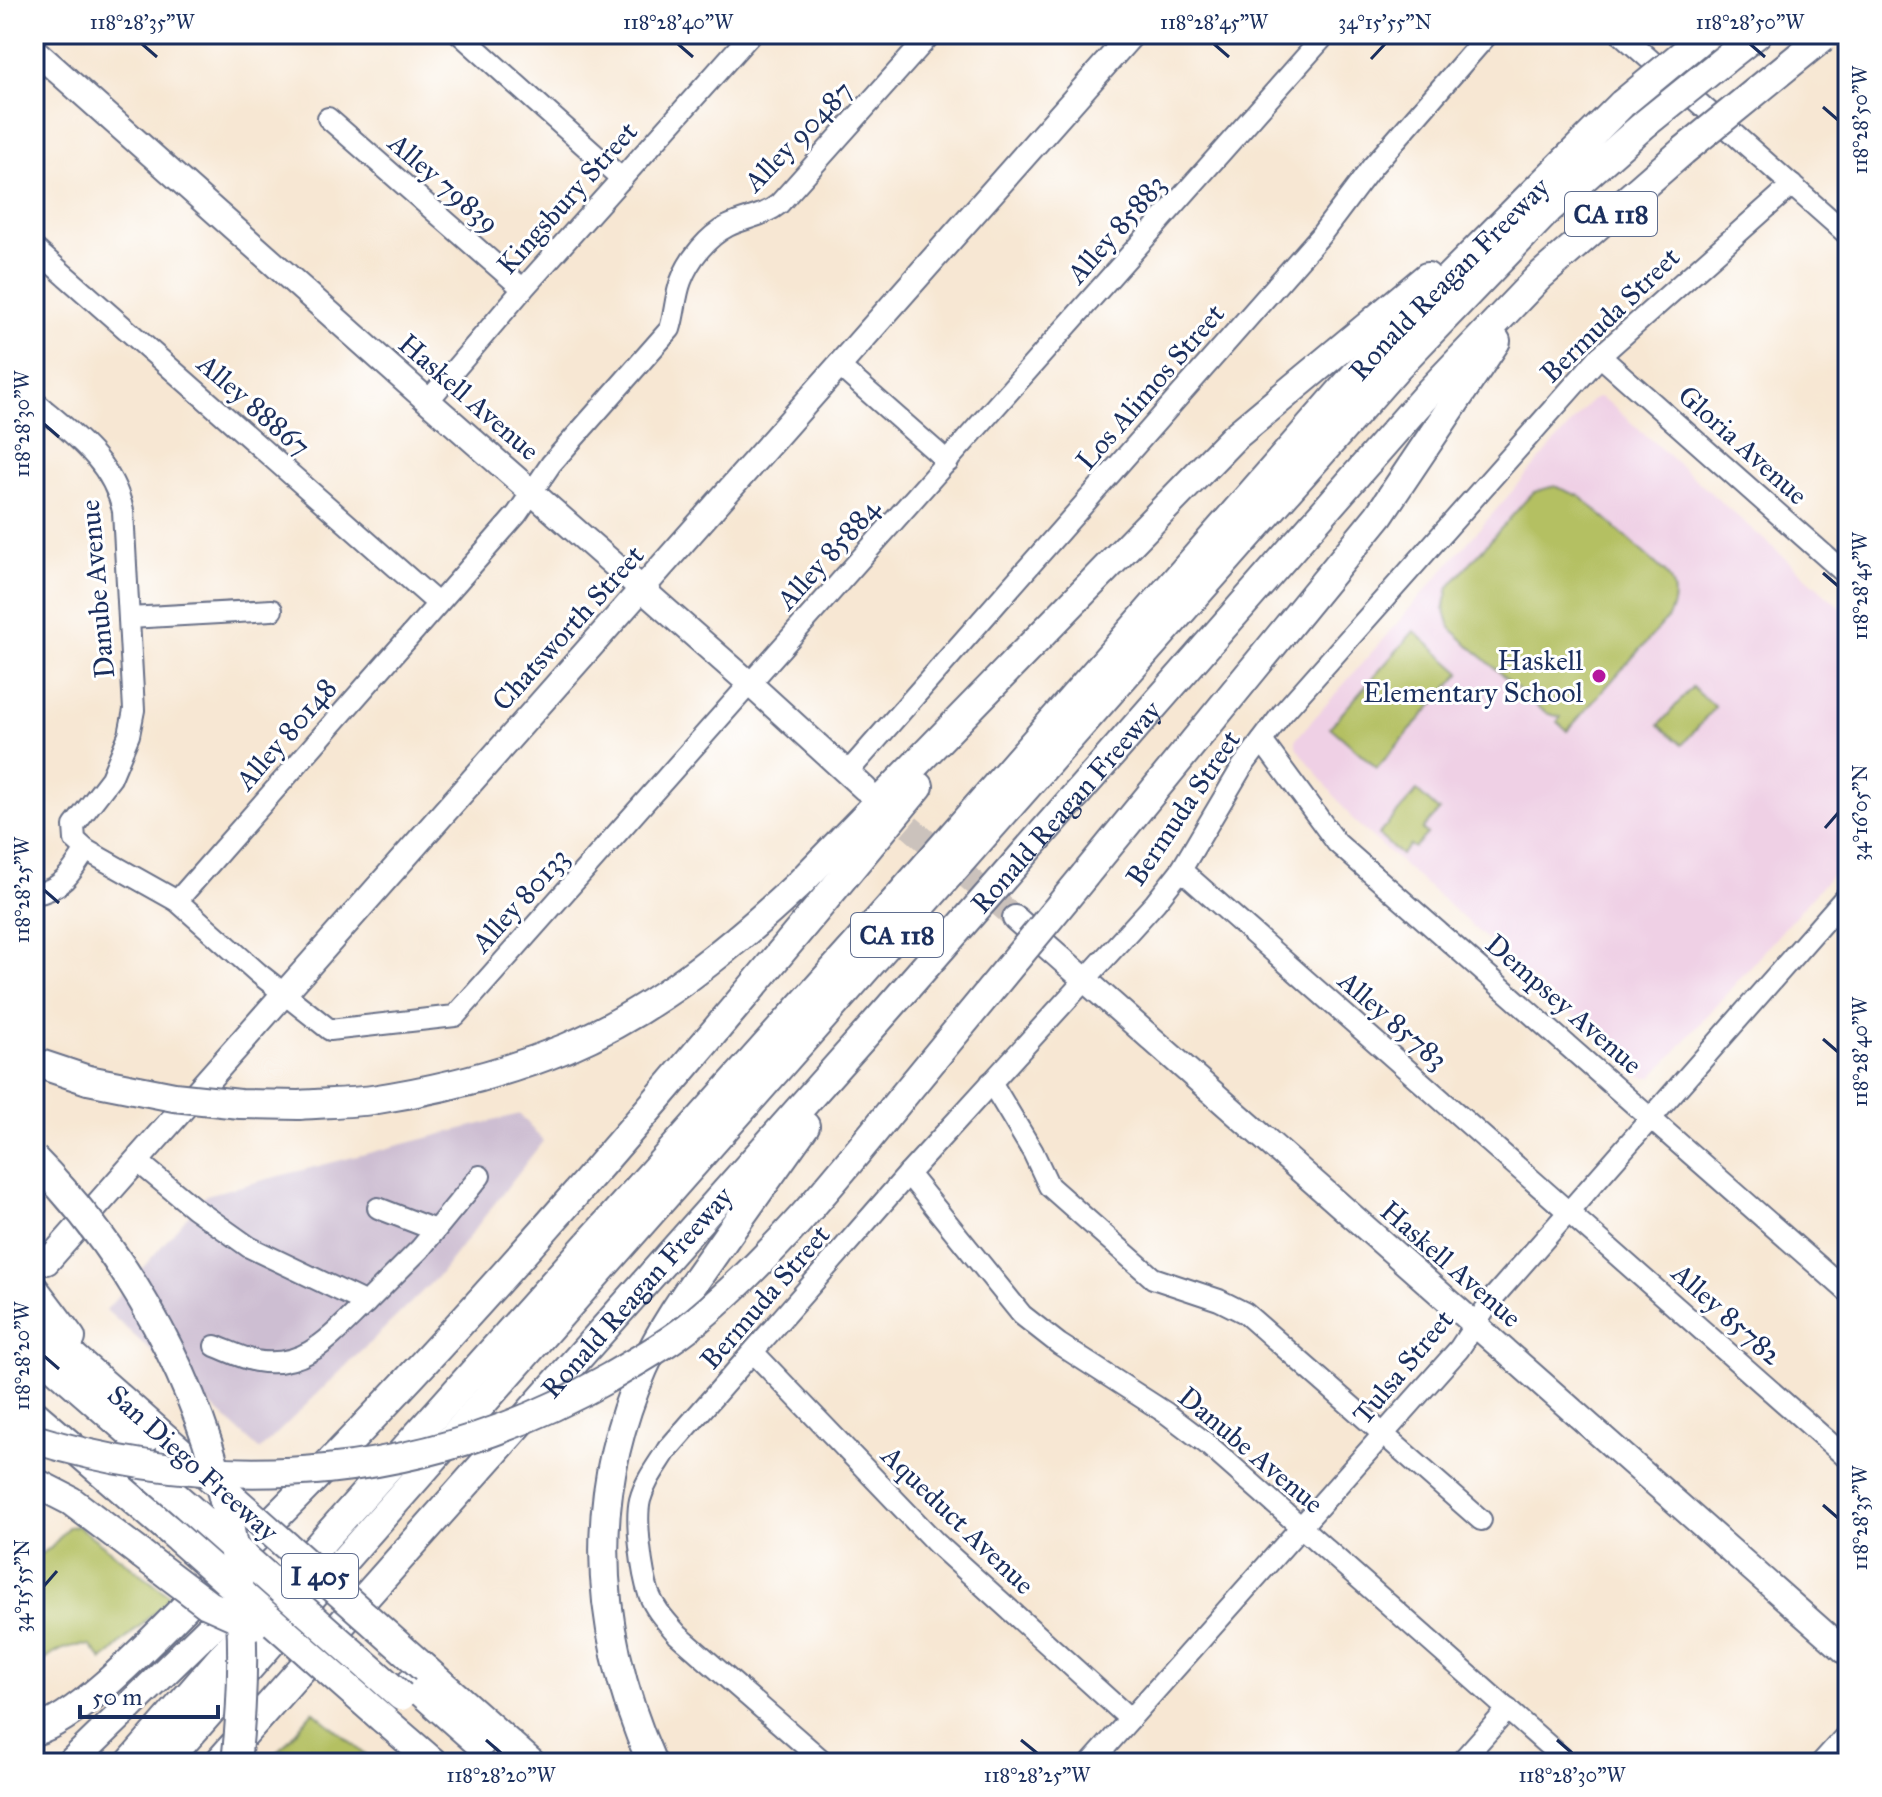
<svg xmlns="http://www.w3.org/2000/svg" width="1882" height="1797" viewBox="0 0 1882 1797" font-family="'IM FELL Great Primer',serif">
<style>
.built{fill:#efd0e5}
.industrial{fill:#cdbed2}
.green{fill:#b4c062;stroke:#687860;stroke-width:2}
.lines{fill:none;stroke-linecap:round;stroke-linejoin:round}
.major-tunnel{stroke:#cbc2bc;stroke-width:24;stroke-dasharray:24 12;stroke-linecap:butt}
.minor-casing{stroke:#686f87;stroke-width:24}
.major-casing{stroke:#686f87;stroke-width:28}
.highway-casing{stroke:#686f87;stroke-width:32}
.minor{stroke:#fff;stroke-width:20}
.major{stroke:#fff;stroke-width:24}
.highway{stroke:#fff;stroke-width:28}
.highway-bridge-casing{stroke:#686f87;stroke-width:32;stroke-linecap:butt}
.highway-bridge{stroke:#fff;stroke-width:28}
.ticks{fill:none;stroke:#1b2f5e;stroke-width:3}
.poi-dot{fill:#b5179e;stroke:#fff;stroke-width:3}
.labels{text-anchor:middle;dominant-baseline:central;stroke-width:6;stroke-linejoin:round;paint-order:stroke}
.shield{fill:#fff;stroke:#5f6d8e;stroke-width:2}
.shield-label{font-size:26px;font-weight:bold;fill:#1b2f5e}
.street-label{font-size:28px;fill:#1b2f5e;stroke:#fff}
.poi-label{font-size:28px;fill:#1b2f5e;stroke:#fff;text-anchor:end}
.neatline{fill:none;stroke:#1b2f5e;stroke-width:3}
.ticks-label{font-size:20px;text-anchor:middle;fill:#1b2f5e}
</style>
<rect width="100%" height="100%" fill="#fff"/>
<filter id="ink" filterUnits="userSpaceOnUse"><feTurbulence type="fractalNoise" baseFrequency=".0125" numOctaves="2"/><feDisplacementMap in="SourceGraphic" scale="16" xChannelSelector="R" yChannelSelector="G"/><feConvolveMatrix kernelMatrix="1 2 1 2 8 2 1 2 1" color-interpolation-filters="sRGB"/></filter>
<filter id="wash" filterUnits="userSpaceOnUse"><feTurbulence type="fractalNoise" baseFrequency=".006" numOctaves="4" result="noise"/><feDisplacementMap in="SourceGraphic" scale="32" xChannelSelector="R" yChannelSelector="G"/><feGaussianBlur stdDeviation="1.8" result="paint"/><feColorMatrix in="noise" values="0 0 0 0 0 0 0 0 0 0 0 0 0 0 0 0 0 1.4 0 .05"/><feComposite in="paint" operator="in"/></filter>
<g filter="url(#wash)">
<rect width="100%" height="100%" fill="#f7e7d3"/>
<polygon class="built" points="1599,397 1608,402 1848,614 1848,856 1653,1077 1642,1077 1354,821 1296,746 1296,739 1591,401"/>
<polygon class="industrial" points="520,1114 543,1141 440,1274 260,1450 106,1310 206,1195"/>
<g class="green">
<path d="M1554,486L1580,496L1666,573C1677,588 1676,603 1667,619L1567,731L1557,722L1561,717L1549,714L1539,708L1451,629L1444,609L1449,587L1527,499L1534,492Z"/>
<polygon points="1414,631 1461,673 1377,768 1330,727"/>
<polygon points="1692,687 1715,707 1682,745 1659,725"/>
<polygon points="1417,791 1439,811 1422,830 1427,834 1414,848 1410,845 1401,855 1378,835"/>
<path d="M78,1526L171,1597L103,1660L90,1646C65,1643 53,1654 34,1667V1557L51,1548L68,1527Z"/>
<polygon points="313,1711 375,1763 269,1763"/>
</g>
</g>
<g filter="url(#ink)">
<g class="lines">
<polyline class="major-tunnel" points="882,803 1015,918"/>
<g class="minor-casing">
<g id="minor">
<polyline points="460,34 622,179"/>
<polyline points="1621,34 1848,235"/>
<polyline points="328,118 523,289"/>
<polyline points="34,248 437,603"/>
<polyline points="1600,356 1848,576"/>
<polyline points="839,366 948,462"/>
<path d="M34,401C71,433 112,460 123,511L134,710L129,735L111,778L74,826L75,840L86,850L177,901L258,973L330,1030L455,1016L1326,34"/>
<polyline points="428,401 523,289 751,34"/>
<polyline points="129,618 272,610"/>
<polyline points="1262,741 1337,843 1848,1292"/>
<polyline points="848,772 1320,236 1372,167 1488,34"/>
<polyline points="1181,870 1848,1459"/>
<path d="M34,894C62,890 72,872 86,850"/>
<path d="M177,901L517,514L551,464L670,329C675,314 675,297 681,281C689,259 708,236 728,226C746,217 763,217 779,204L931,34"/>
<polyline points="991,1082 1033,1152 1049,1186 1153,1278 1219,1300 1245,1313 1481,1520"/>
<polyline points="136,1160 194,1208 249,1247 366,1303 420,1249 480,1176"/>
<polyline points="908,1174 1022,1315 1059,1344 1166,1413 1207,1444 1568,1763"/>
<polyline points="378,1208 435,1230"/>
<path d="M215,1346C228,1351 242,1358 256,1361C306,1370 333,1334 366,1303"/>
<polyline points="754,1353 936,1543 1130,1719"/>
<path d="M825,1763L678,1635C667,1622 655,1610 649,1594C642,1573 635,1521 640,1500C645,1481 657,1466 667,1450L908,1174L1155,903L1181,870L1242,767L1282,714L1600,356L1792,185"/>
<polyline points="1091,1763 1459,1349 1492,1299 1848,894"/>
<polyline points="1460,1763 1508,1709"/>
<polyline points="1821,1763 1848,1733"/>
</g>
</g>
<g class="major-casing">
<g id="major">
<polyline points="34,50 428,401 750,684 865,789"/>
<polyline points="1015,918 1848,1654"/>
<polyline points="47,1262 1132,34"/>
</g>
</g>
<g class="highway-casing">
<g id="highway">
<polyline points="1724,60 1757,34"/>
<polyline points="1085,875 1379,515 1496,341"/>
<polyline points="34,1062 88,1080"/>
<path d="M299,1105C324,1103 349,1103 372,1100C438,1090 505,1073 566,1048C654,1011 731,948 799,884L1233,438L1427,277"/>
<polyline points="34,1289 71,1338"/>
<polyline points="34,1322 213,1480"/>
<polyline points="34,1349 142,1443"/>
<polyline points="34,1414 169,1530"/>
<polyline points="128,1455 188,1507"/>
<polyline points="34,1482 71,1501 141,1554"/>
<polyline points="425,1669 531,1763"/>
<polyline points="411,1683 480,1744"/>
<polyline points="382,1718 434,1763"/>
<path d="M34,1731C83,1717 159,1632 198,1594C458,1344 689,1064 919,786"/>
<polyline points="71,1763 241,1598"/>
<path id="s1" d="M130,1763L326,1537L888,909L1384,342L1622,104"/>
<polyline points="165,1763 1398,366 1549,209 1646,123"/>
<path id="s2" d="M218,1763L889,1008L1430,391L1539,277L1683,151"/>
<path d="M652,1763C595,1633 585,1501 643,1369C662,1326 690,1288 717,1250C746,1209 776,1167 805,1126"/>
</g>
</g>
<use href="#minor" class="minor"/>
<use href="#major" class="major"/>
<use href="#highway" class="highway"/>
<g class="highway-bridge-casing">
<g id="highway-bridge">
<polyline points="1622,104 1702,38"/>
<polyline points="1646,123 1724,60"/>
<polyline points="1683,151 1823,37"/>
<polyline points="88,1080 174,1097 240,1104 299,1105"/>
<path d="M34,1159C144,1271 218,1419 237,1574C245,1636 243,1701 236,1763"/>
<path d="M34,1439C229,1499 433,1479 610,1377C639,1360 671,1342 697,1320C774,1256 837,1178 899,1101C961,1026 1023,951 1085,875"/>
<polyline points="216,1483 425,1669"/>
<polyline points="188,1507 401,1696"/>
<polyline points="169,1530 382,1718"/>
<polyline points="141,1554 207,1604 254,1625"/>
</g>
</g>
<use href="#highway-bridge" class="highway-bridge"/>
</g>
</g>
<path class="ticks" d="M142,44L157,57M678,44L693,57M1214,44L1229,57M1750,44L1765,57M1371,59L1385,44M1823,107L1838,120M44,424L59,437M1823,573L1838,586M1825,828L1838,813M44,890L59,903M1823,1039L1838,1052M44,1356L59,1369M1823,1505L1838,1518M44,1586L57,1571M486,1740L501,1753M1021,1740L1037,1753M1557,1740L1572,1753"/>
<circle class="poi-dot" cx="1599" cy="676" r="8"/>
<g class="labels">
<g class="shield">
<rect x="1565" y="192" width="92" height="44" rx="6"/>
<rect x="851" y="913" width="92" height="44" rx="6"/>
<rect x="282" y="1554" width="76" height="44" rx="6"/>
</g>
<g class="shield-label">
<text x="1611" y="214">CA 118</text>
<text x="897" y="935">CA 118</text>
<text x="320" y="1576">I 405</text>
</g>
<g class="street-label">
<text transform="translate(798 136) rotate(-46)">Alley 90487</text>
<text transform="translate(444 183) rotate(41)">Alley 79839</text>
<text transform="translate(567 198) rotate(-48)">Kingsbury Street</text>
<text transform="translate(1116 229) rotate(-49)">Alley 85883</text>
<text stroke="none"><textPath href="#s1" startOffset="1986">Ronald Reagan Freeway</textPath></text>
<text transform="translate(1610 315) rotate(-44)">Bermuda Street</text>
<text transform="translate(1150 387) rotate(-49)">Los Alimos Street</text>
<text transform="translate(469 397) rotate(41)">Haskell Avenue</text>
<text transform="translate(254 405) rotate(41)">Alley 88867</text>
<text transform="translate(1743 445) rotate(42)">Gloria Avenue</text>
<text transform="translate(828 554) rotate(-48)">Alley 85884</text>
<text transform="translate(97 589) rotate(-95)">Danube Avenue</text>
<text transform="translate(568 628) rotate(-48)">Chatsworth Street</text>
<text transform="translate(286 734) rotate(-49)">Alley 80148</text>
<text stroke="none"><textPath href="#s2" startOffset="1278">Ronald Reagan Freeway</textPath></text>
<text transform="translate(1183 808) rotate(-56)">Bermuda Street</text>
<text transform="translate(520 900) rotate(-48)">Alley 80133</text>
<text transform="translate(1564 1004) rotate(41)">Dempsey Avenue</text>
<text transform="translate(1393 1020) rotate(41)">Alley 85783</text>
<text transform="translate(1451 1264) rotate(41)">Haskell Avenue</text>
<text stroke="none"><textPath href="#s2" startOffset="630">Ronald Reagan Freeway</textPath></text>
<text transform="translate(765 1297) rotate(-49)">Bermuda Street</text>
<text transform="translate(1727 1314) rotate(42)">Alley 85782</text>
<text transform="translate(1403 1367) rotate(-50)">Tulsa Street</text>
<text transform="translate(1251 1450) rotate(40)">Danube Avenue</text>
<text transform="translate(193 1463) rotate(42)">San Diego Freeway</text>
<text transform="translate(958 1520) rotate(44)">Aqueduct Avenue</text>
</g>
<g class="poi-label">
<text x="1583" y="660">Haskell<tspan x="1583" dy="32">Elementary School</tspan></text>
</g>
</g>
<rect width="1882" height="1797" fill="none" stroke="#fff" stroke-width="88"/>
<path d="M80 1705v12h138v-12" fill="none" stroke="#1b2f5e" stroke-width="4"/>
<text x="92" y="1705" font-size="24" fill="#1b2f5e" stroke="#ffffff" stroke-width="6" paint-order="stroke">50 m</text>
<rect x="44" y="44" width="1794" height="1709" class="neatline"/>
<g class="ticks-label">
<text x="142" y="29">118°28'35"W</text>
<text x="678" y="29">118°28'40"W</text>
<text x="1214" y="29">118°28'45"W</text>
<text x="1385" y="29">34°15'55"N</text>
<text x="1750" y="29">118°28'50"W</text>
<text transform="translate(1860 120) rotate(-90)" y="7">118°28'50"W</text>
<text transform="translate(22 424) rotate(-90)" y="7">118°28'30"W</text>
<text transform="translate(1860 586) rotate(-90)" y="7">118°28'45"W</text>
<text transform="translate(1860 813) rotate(-90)" y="7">34°16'05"N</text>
<text transform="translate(22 890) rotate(-90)" y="7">118°28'25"W</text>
<text transform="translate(1860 1052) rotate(-90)" y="7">118°28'40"W</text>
<text transform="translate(22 1356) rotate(-90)" y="7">118°28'20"W</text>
<text transform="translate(1860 1518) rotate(-90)" y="7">118°28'35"W</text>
<text transform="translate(22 1586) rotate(-90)" y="7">34°15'55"N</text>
<text x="501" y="1782">118°28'20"W</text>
<text x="1037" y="1782">118°28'25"W</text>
<text x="1572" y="1782">118°28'30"W</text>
</g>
</svg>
